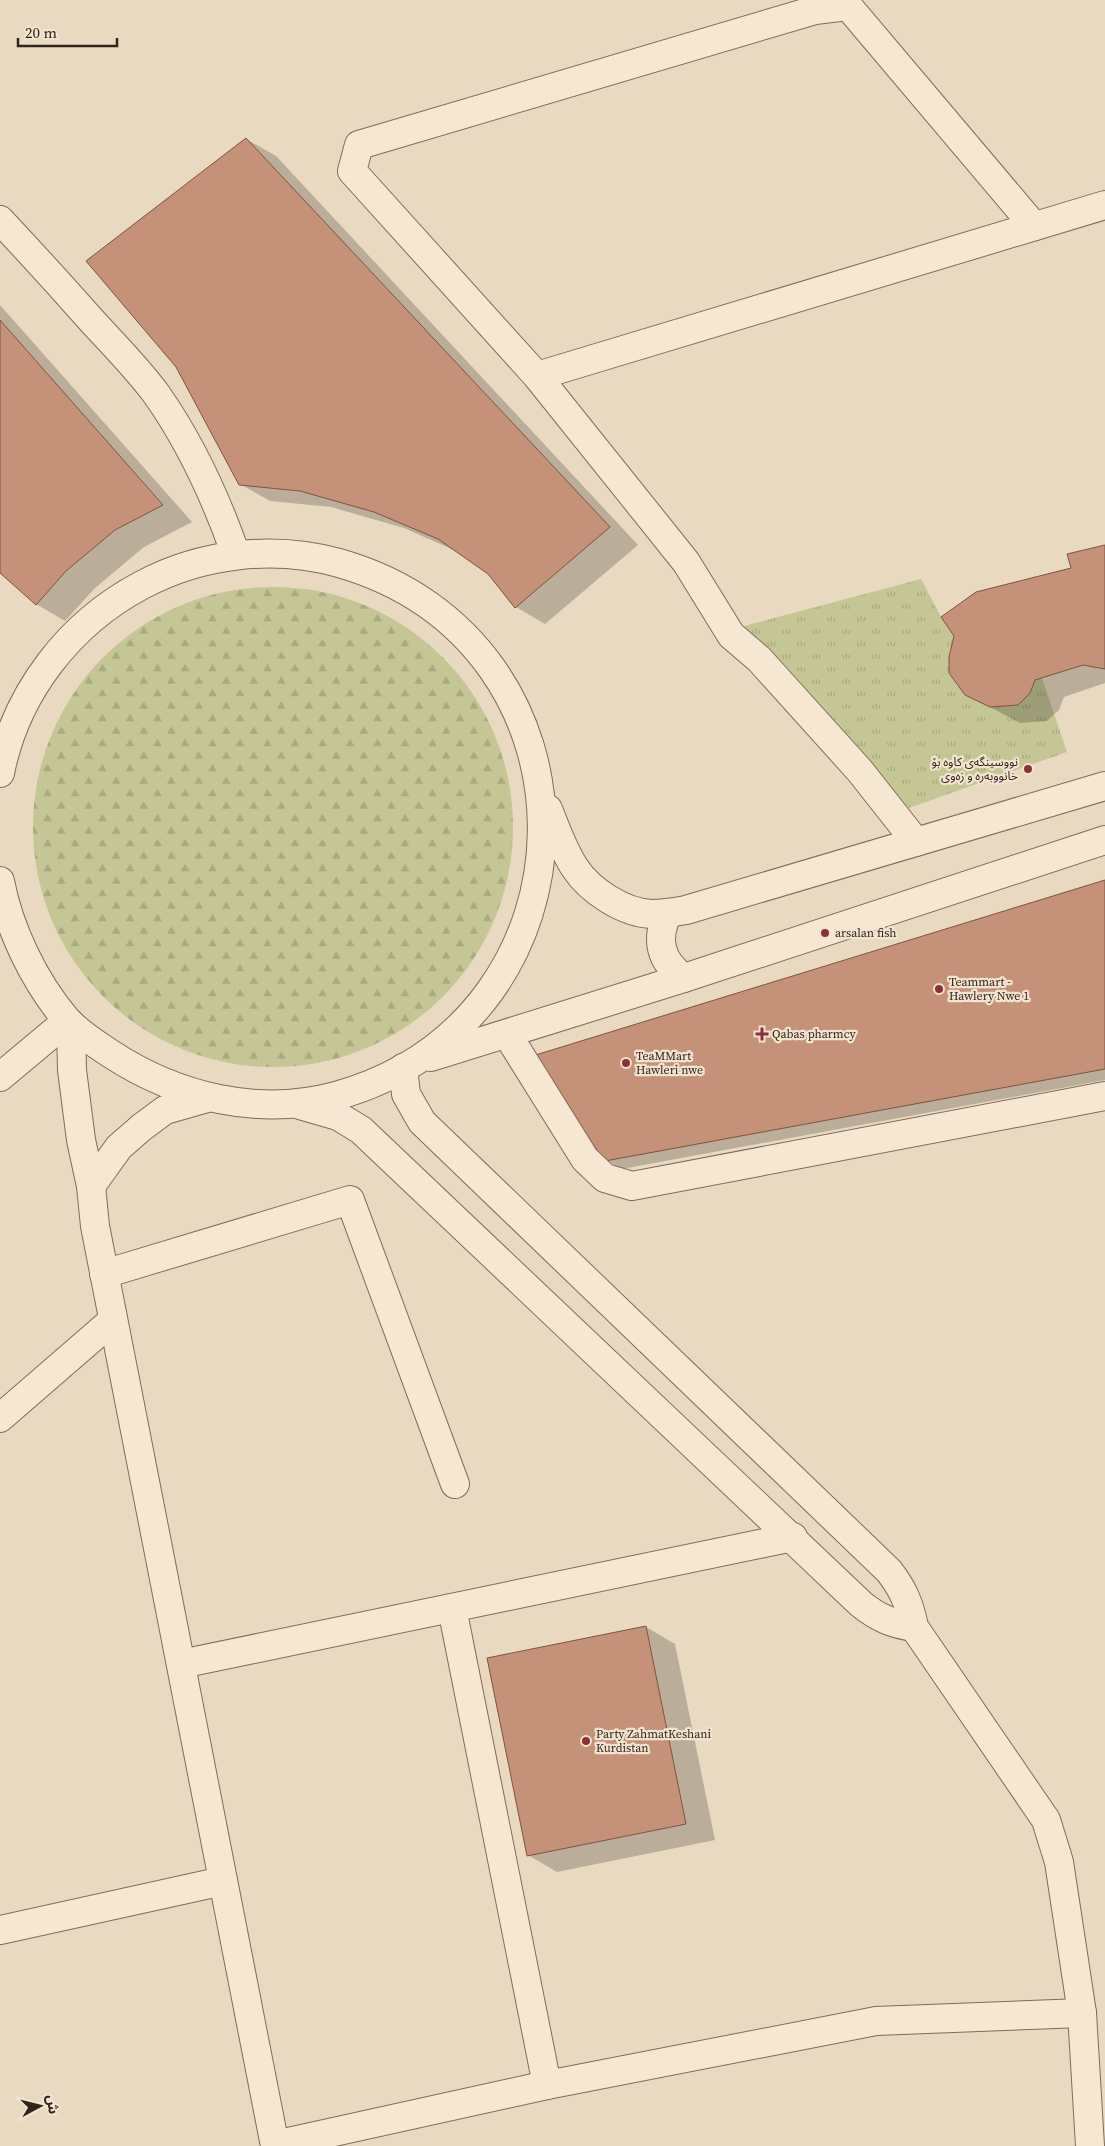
<svg xmlns="http://www.w3.org/2000/svg" width="1105" height="2146" viewBox="0 0 1105 2146" font-family="'Source Serif 4','Noto Sans Arabic',serif">
<style>
.grass{fill:url(#grass-tufts)}
.forest{fill:url(#forest-firs)}
.shadow{fill:#0003}
.building{fill:#c59179;stroke:#7e5441}
.lines{fill:none;stroke-linecap:round;stroke-linejoin:round}
.minor-casing{stroke:#816b59;stroke-width:30}
.minor{stroke:#f5e7d2;stroke-width:28}
.poi-dot{fill:#8b2f38;stroke:#f2e4cf;stroke-width:2}
.labels{text-anchor:middle;dominant-baseline:central;stroke-width:4.5;stroke-linejoin:round;paint-order:stroke}
.poi-label{font-size:12px;fill:#32251d;stroke:#f2e4cf;text-anchor:start}
</style>
<defs>
<pattern id="grass-tufts" width="24" height="20" patternUnits="userSpaceOnUse" patternTransform="scale(1.25)"><rect width="24" height="20" fill="#c5c695"/><path d="M3 7l-1-3M5 7V3M7 7l1-3M15 17l-1-3M17 17v-4M19 17l1-3" fill="none" stroke="#aaaa80"/></pattern>
<pattern id="forest-firs" width="22" height="20" patternUnits="userSpaceOnUse" patternTransform="scale(1.25)"><rect width="22" height="20" fill="#c5c695"/><path d="M5 1l3.5 6h-7zM16 11l3.5 6h-7z" fill="#aaaa80"/></pattern>
</defs>
<rect width="100%" height="100%" fill="#e9d9c0"/>
<polygon class="grass" points="921,579 941,617 954,636 949,657 949,673 965,695 990,707 1018,705 1030,693 1035,680 1042,678 1067,752 909,808 744,626"/>
<circle class="forest" cx="273" cy="827" r="240"/>
<g class="shadow">
<polygon points="246,139 276,156 638,545 545,624 516,607 489,573 456,551 404,528 331,507 270,501 240,484"/>
<polygon points="0,305 192,522 144,547 95,588 65,621 36,604 0,572"/>
<polygon points="1105,546 1105,683 1064,697 1059,710 1047,721 1020,723 966,694 1072,569"/>
<polygon points="1105,881 1105,1080 622,1169 606,1160"/>
<polygon points="646,1627 675,1644 715,1840 557,1872 528,1855"/>
</g>
<g class="building">
<polygon points="246,138 610,527 515,608 488,574 438,539 374,512 300,491 239,485 176,367 86,261"/>
<polygon points="0,320 163,505 115,530 66,571 36,605 0,573"/>
<polygon points="1105,545 1105,669 1083,665 1035,680 1030,693 1018,705 990,707 965,695 949,673 949,657 954,636 941,617 976,592 1071,568 1067,554"/>
<polygon points="1105,880 1105,1069 605,1161 529,1057"/>
<polygon points="646,1626 686,1824 527,1856 487,1658"/>
</g>
<g class="lines">
<g class="minor-casing">
<g id="minor">
<path d="M0,220C31,253 62,287 92,321C114,345 138,369 157,395C192,445 216,498 236,555"/>
<polyline points="537,376 1105,205"/>
<path d="M0,773C16,692 70,623 142,585C202,553 274,545 339,563C612,641 608,1020 336,1096C258,1117 177,1097 111,1054C96,1044 78,1033 66,1019C34,981 9,929 0,881"/>
<path d="M548,809C556,829 563,850 575,868C590,891 624,913 652,914C663,914 675,912 686,910L1105,786"/>
<polyline points="916,842 860,771 759,659 731,635 686,562 537,376 352,171 359,145 815,10 848,6 1034,226"/>
<path d="M668,913C655,939 660,961 684,978"/>
<polyline points="71,1024 72,1070 81,1140 91,1186 95,1226 275,2146"/>
<polyline points="507,1034 585,1159 605,1178 632,1186 1105,1096"/>
<polyline points="431,1057 684,978 1105,840"/>
<path d="M403,1068L406,1094L422,1122L889,1571C903,1589 910,1605 914,1627L1046,1820L1059,1862L1082,2013L1090,2146"/>
<polyline points="0,1077 67,1021"/>
<path d="M300,1105L338,1116L361,1130L861,1604C878,1618 893,1624 914,1627"/>
<polyline points="91,1186 119,1147 142,1127 165,1110 207,1098"/>
<polyline points="104,1274 350,1200 455,1484"/>
<polyline points="0,1418 113,1320"/>
<polyline points="452,1608 547,2085"/>
<polyline points="181,1664 793,1537"/>
<polyline points="0,1930 223,1881"/>
<polyline points="275,2145 547,2085 876,2021 1082,2013"/>
</g>
</g>
<use href="#minor" class="minor"/>
</g>
<g class="poi-dot">
<circle cx="1028" cy="769" r="5"/>
<circle cx="825" cy="933" r="5"/>
<circle cx="939" cy="989" r="5"/>
<path d="M759.5 1026.5h5v5h5v5h-5v5h-5v-5h-5v-5h5z"/>
<circle cx="626" cy="1063" r="5"/>
<circle cx="586" cy="1741" r="5"/>
</g>
<g class="labels">
<g class="poi-label">
<text x="1018" y="762" text-anchor="end">نووسینگەی کاوە بۆ<tspan x="1018" dy="14">خانووبەرە و زەوی</tspan></text>
<text x="835" y="933">arsalan fish</text>
<text x="949" y="982">Teammart -<tspan x="949" dy="14">Hawlery Nwe 1</tspan></text>
<text x="772" y="1034">Qabas pharmcy</text>
<text x="636" y="1056">TeaMMart<tspan x="636" dy="14">Hawleri nwe</tspan></text>
<text x="596" y="1734">Party ZahmatKeshani<tspan x="596" dy="14">Kurdistan</tspan></text>
</g>
</g>
<g transform="translate(40 2106) rotate(83)" stroke="#f2e4cf" stroke-width="4" paint-order="stroke">
<path d="M0-4L9 19L0 12L-9 19Z" fill="#32251d"/>
<text y="-8" font-size="14" font-weight="bold" text-anchor="middle" fill="#32251d">ش</text>
</g>
<path d="M18 38v8h99v-8" fill="none" stroke="#32251d" stroke-width="2.5"/>
<text x="25" y="38" font-size="15" fill="#32251d" stroke="#f2e4cf" stroke-width="4" paint-order="stroke">20 m</text>
</svg>
